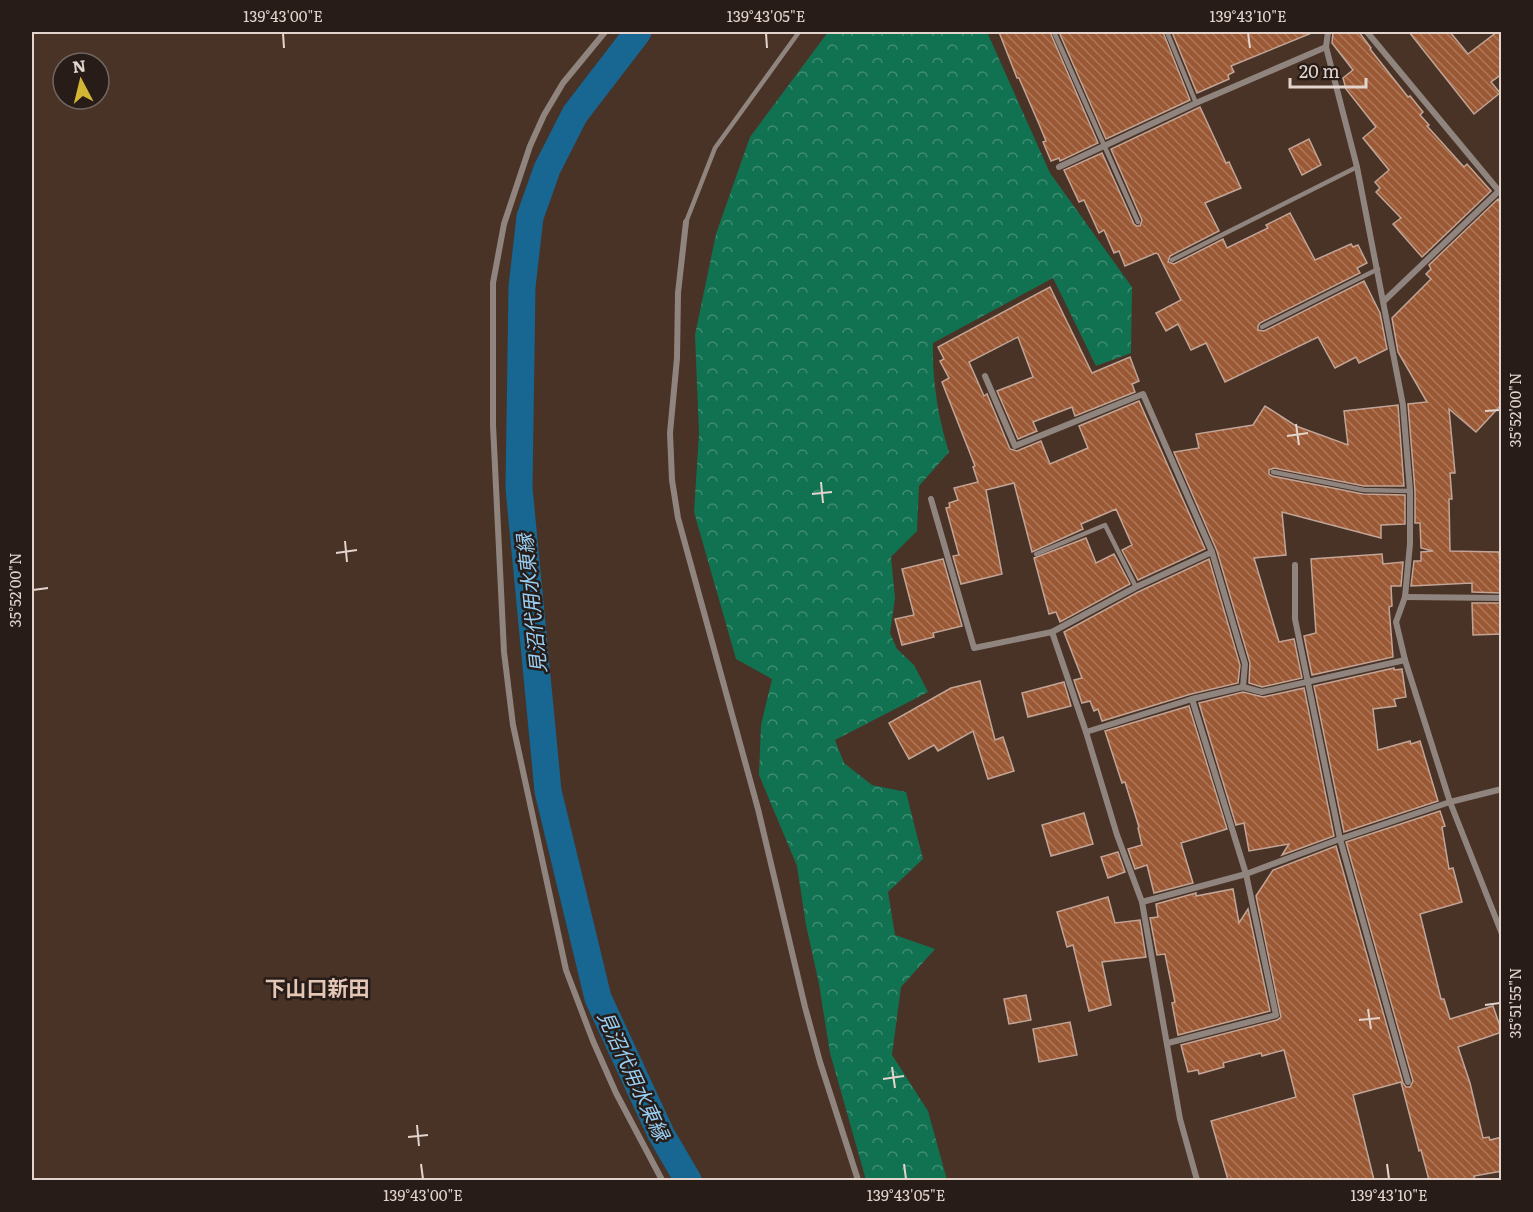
<svg xmlns="http://www.w3.org/2000/svg" width="1533" height="1212" viewBox="0 0 1533 1212" font-family="Literata,'Noto Sans JP',serif">
<style>
.forest{fill:url(#forest-crowns)}
.lines{fill:none;stroke-linecap:round;stroke-linejoin:round}
.canal{stroke:#176792;stroke-width:27}
.building{fill:url(#building-back-hatch);stroke:#c2a597;stroke-width:1.5}
.service{stroke:#90857e;stroke-width:4.5}
.minor{stroke:#90857e;stroke-width:6}
.ticks{fill:none;stroke:#e3d4cd;stroke-width:2}
.labels{text-anchor:middle;dominant-baseline:central;stroke-width:5;stroke-linejoin:round;paint-order:stroke}
.water-label{font-size:20px;font-style:italic;fill:#98cff5;stroke:#271c17}
.quarter-label{font-size:21px;font-weight:bold;fill:#e4c6b7;stroke:#271c17}
.neatline{fill:none;stroke:#e3d4cd;stroke-width:2}
.ticks-label{font-size:15px;text-anchor:middle;fill:#e3d4cd}
</style>
<defs>
<pattern id="forest-crowns" width="20" height="18" patternUnits="userSpaceOnUse" patternTransform="scale(1.5)"><rect width="20" height="18" fill="#117251"/><path d="M2 6a3 3 0 1 1 6 0M12 15a3 3 0 1 1 6 0" fill="none" stroke="#3f8c71"/></pattern>
<pattern id="building-back-hatch" width="6" height="6" patternUnits="userSpaceOnUse" patternTransform="scale(1.5)"><rect width="6" height="6" fill="#9a5934"/><path d="M-1 5l2 2M0 0l6 6M5-1l2 2" fill="none" stroke="#ad785a"/></pattern>
</defs>
<rect width="100%" height="100%" fill="#493226"/>
<path class="forest" d="M828,32H987L1050,173L1132,287L1131,353L1096,366L1053,278L933,343C932,379 938,418 949,452L919,486L917,531L891,557L895,598L890,633L897,649L914,665L928,692L835,740L844,763L872,785L906,792L923,859L888,892L895,935L935,949L901,987L892,1055L928,1111L947,1180H866L830,1053L819,984L806,925L797,866L759,775L761,725L772,679L736,659L694,512L699,434L695,335L716,234L750,137Z"/>
<g class="lines">
<polyline class="canal" points="638,32 575,114 547,169 530,217 522,287 519,488 548,791 598,998 661,1134 688,1180"/>
</g>
<g class="building">
<polygon points="999,32 1050,32 1098,143 1060,161 1059,158 1051,161 1043,142 1046,141 1039,124 1019,78 1017,78"/>
<polygon points="1059,32 1163,32 1190,100 1106,139"/>
<polygon points="1172,32 1314,32 1231,66 1234,72 1228,75 1229,79 1197,93"/>
<polygon points="1333,32 1359,32 1371,48 1370,49 1408,97 1410,96 1423,112 1420,115 1429,125 1427,126 1464,167 1467,164 1491,191 1422,257 1393,224 1401,218 1376,192 1380,188 1375,182 1389,170 1363,138 1376,127 1346,89 1343,78 1353,70 1332,43"/>
<polygon points="1409,32 1450,32 1468,54 1497,32 1502,32 1502,74 1491,82 1500,93 1474,114"/>
<polygon points="1200,107 1226,163 1229,162 1241,188 1205,203 1219,231 1170,256 1168,262 1174,264 1223,239 1227,248 1268,228 1266,225 1290,213 1315,260 1351,244 1353,247 1358,245 1367,263 1357,268 1360,273 1260,323 1258,326 1258,330 1264,331 1364,281 1380,313 1387,349 1359,363 1356,357 1335,368 1318,337 1225,382 1206,343 1191,350 1178,324 1166,331 1156,313 1181,300 1158,254 1156,253 1125,266 1119,251 1114,253 1104,230 1099,233 1084,200 1079,202 1064,170 1102,153 1134,224 1137,226 1140,226 1142,220 1111,149"/>
<polygon points="1309,139 1321,165 1302,175 1289,149"/>
<polygon points="1498,199 1502,204 1502,404 1476,432 1449,409 1455,473 1450,473 1452,499 1449,499 1450,551 1499,552 1500,565 1502,565 1502,593 1472,592 1472,583 1411,586 1414,561 1421,561 1421,552 1433,551 1421,548 1420,523 1415,523 1415,491 1408,404 1427,402 1398,352 1392,318 1431,279 1426,274 1431,269 1429,265"/>
<polygon points="1050,287 1092,373 1130,357 1139,381 1132,384 1135,392 1075,416 1072,407 1033,422 1037,431 1018,439 997,391 1033,377 1018,337 969,362 984,396 987,394 1010,449 1017,451 1041,441 1050,464 1088,448 1079,426 1139,401 1205,549 1138,580 1122,550 1132,545 1116,509 1081,524 1083,529 1032,552 1014,483 986,490 1002,574 961,584 953,556 959,555 946,508 950,507 949,503 958,500 954,488 978,482 973,467 975,466 942,382 949,378 940,361 944,359 938,347"/>
<polygon points="1398,405 1404,486 1364,486 1274,468 1269,470 1269,474 1272,476 1363,494 1405,495 1405,524 1381,525 1381,538 1282,512 1286,555 1254,558 1279,642 1294,639 1302,678 1262,687 1249,683 1250,663 1217,551 1174,452 1199,448 1196,434 1253,425 1265,406 1296,426 1348,445 1344,411"/>
<polygon points="1086,538 1096,563 1114,554 1130,584 1060,622 1056,612 1049,614 1034,558"/>
<polygon points="1382,554 1383,564 1403,562 1401,586 1391,586 1392,606 1389,607 1393,657 1312,675 1304,636 1316,633 1311,559"/>
<polygon points="943,559 962,626 933,633 934,637 902,645 895,619 914,615 902,569"/>
<polygon points="1209,559 1240,665 1238,683 1191,694 1102,721 1098,709 1094,711 1090,701 1082,703 1074,680 1082,678 1064,632 1138,592"/>
<polygon points="1472,603 1502,603 1502,634 1473,635"/>
<polygon points="1394,668 1394,670 1402,669 1406,697 1394,699 1396,706 1373,709 1378,750 1410,741 1411,744 1420,741 1438,801 1344,832 1314,686"/>
<polygon points="980,681 995,740 1003,737 1014,771 988,779 973,731 938,751 934,745 909,759 889,723 951,688"/>
<polygon points="1064,682 1071,706 1028,717 1022,693"/>
<polygon points="1304,688 1334,836 1282,855 1289,844 1249,851 1244,823 1236,825 1199,703 1243,692 1263,697"/>
<polygon points="1189,706 1227,829 1181,843 1193,883 1154,893 1147,865 1135,869 1128,849 1142,845 1138,828 1139,827 1125,782 1122,783 1105,731"/>
<polygon points="1440,811 1445,826 1442,827 1449,869 1453,868 1462,902 1420,914 1441,999 1444,999 1450,1019 1493,1006 1502,1032 1458,1047 1470,1083 1483,1138 1489,1137 1490,1140 1502,1137 1502,1171 1474,1176 1475,1180 1429,1180 1421,1150 1419,1151 1401,1082 1353,1095 1374,1180 1228,1180 1211,1121 1296,1097 1284,1050 1262,1056 1261,1053 1223,1063 1224,1067 1199,1074 1198,1070 1188,1072 1181,1045 1277,1020 1281,1017 1256,896 1273,870 1336,846 1403,1083 1406,1087 1410,1087 1413,1081 1346,842"/>
<polygon points="1084,813 1093,844 1051,856 1042,825"/>
<polygon points="1118,852 1125,872 1108,878 1101,857"/>
<polygon points="1233,889 1239,923 1248,909 1270,1011 1178,1035 1172,1003 1175,1002 1165,954 1157,955 1150,918 1158,917 1156,904 1196,893 1196,896"/>
<polygon points="1108,897 1115,923 1140,920 1146,957 1102,962 1111,1005 1089,1011 1073,945 1067,947 1057,912"/>
<polygon points="1026,995 1031,1020 1009,1024 1004,999"/>
<polygon points="1070,1022 1077,1055 1039,1062 1033,1029"/>
</g>
<g class="lines">
<g class="service">
<polyline points="1054,32 1138,222"/>
<polyline points="1167,32 1196,103"/>
<polyline points="686,222 715,148 799,32"/>
<polyline points="1172,260 1357,167"/>
<polyline points="1262,327 1378,269"/>
<polyline points="1273,472 1364,490 1410,491"/>
<polyline points="1036,554 1105,525 1136,587"/>
</g>
<g class="minor">
<polyline points="605,32 563,83 544,115 530,146 504,224 493,283 493,425 504,652 513,725 566,970 593,1041 616,1093 662,1180"/>
<polyline points="1328,32 1326,47 1357,167 1403,405 1410,491 1410,544 1405,597 1396,622 1405,660 1450,802 1502,934"/>
<polyline points="1367,32 1499,191"/>
<polyline points="1059,167 1196,103 1326,47"/>
<polyline points="686,222 678,293 677,358 670,433 672,480 678,518 758,809 805,1007 820,1062 858,1180"/>
<polyline points="1384,301 1501,189"/>
<polyline points="985,376 1015,446 1143,394 1212,552 1245,664 1243,687"/>
<polyline points="931,499 974,648 1052,632 1136,587 1212,552"/>
<polyline points="1295,565 1295,619 1340,839 1408,1082"/>
<polyline points="1405,597 1502,598"/>
<polyline points="1052,632 1086,732 1117,835 1142,902 1180,1119 1197,1180"/>
<polyline points="1086,732 1192,699 1243,687 1262,692 1405,660"/>
<polyline points="1142,902 1246,874 1340,839 1450,802 1502,789"/>
<polyline points="1168,1043 1276,1015 1246,874 1192,699"/>
</g>
</g>
<path class="ticks" d="M283,33L284,48M766,33L767,48M1248,33L1250,48M1485,411L1500,410M1296,424L1299,445M1287,436L1308,433M821,482L823,503M812,494L832,492M345,541L347,562M336,553L357,550M33,590L48,588M1485,1005L1500,1003M1368,1009L1371,1029M1359,1020L1380,1018M892,1067L895,1088M883,1079L904,1076M417,1125L419,1146M408,1137L428,1135M421,1164L423,1179M904,1164L906,1179M1387,1164L1389,1179"/>
<g class="labels">
<g class="water-label">
<text transform="translate(530 604) rotate(-96)">見沼代用水東縁</text>
<text transform="translate(635 1075) rotate(65)">見沼代用水東縁</text>
</g>
<g class="quarter-label">
<text x="317" y="986">下山口新田</text>
</g>
</g>
<rect width="1533" height="1212" fill="none" stroke="#271c17" stroke-width="66"/>
<g transform="translate(81 81) rotate(353)"><circle r="28" fill="#271c17" stroke="#726660" stroke-width="1.5"/>
<path d="M0-4.5L10 22L0 15L-10 22Z" fill="#d4b635"/>
<text y="-9" font-size="16" font-weight="bold" text-anchor="middle" fill="#e3d4cd">N</text>
</g>
<path d="M1290 78v9h76v-9" fill="none" stroke="#e3d4cd" stroke-width="3"/>
<text x="1299" y="78" font-size="18" fill="#e3d4cd" stroke="#271c17" stroke-width="4.5" paint-order="stroke">20 m</text>
<rect x="33" y="33" width="1467" height="1146" class="neatline"/>
<g class="ticks-label">
<text x="283" y="22">139°43'00"E</text>
<text x="766" y="22">139°43'05"E</text>
<text x="1248" y="22">139°43'10"E</text>
<text transform="translate(1516 410) rotate(-90)" y="5">35°52'00"N</text>
<text transform="translate(16 590) rotate(-90)" y="5">35°52'00"N</text>
<text transform="translate(1516 1003) rotate(-90)" y="5">35°51'55"N</text>
<text x="423" y="1201">139°43'00"E</text>
<text x="906" y="1201">139°43'05"E</text>
<text x="1389" y="1201">139°43'10"E</text>
</g>
</svg>
